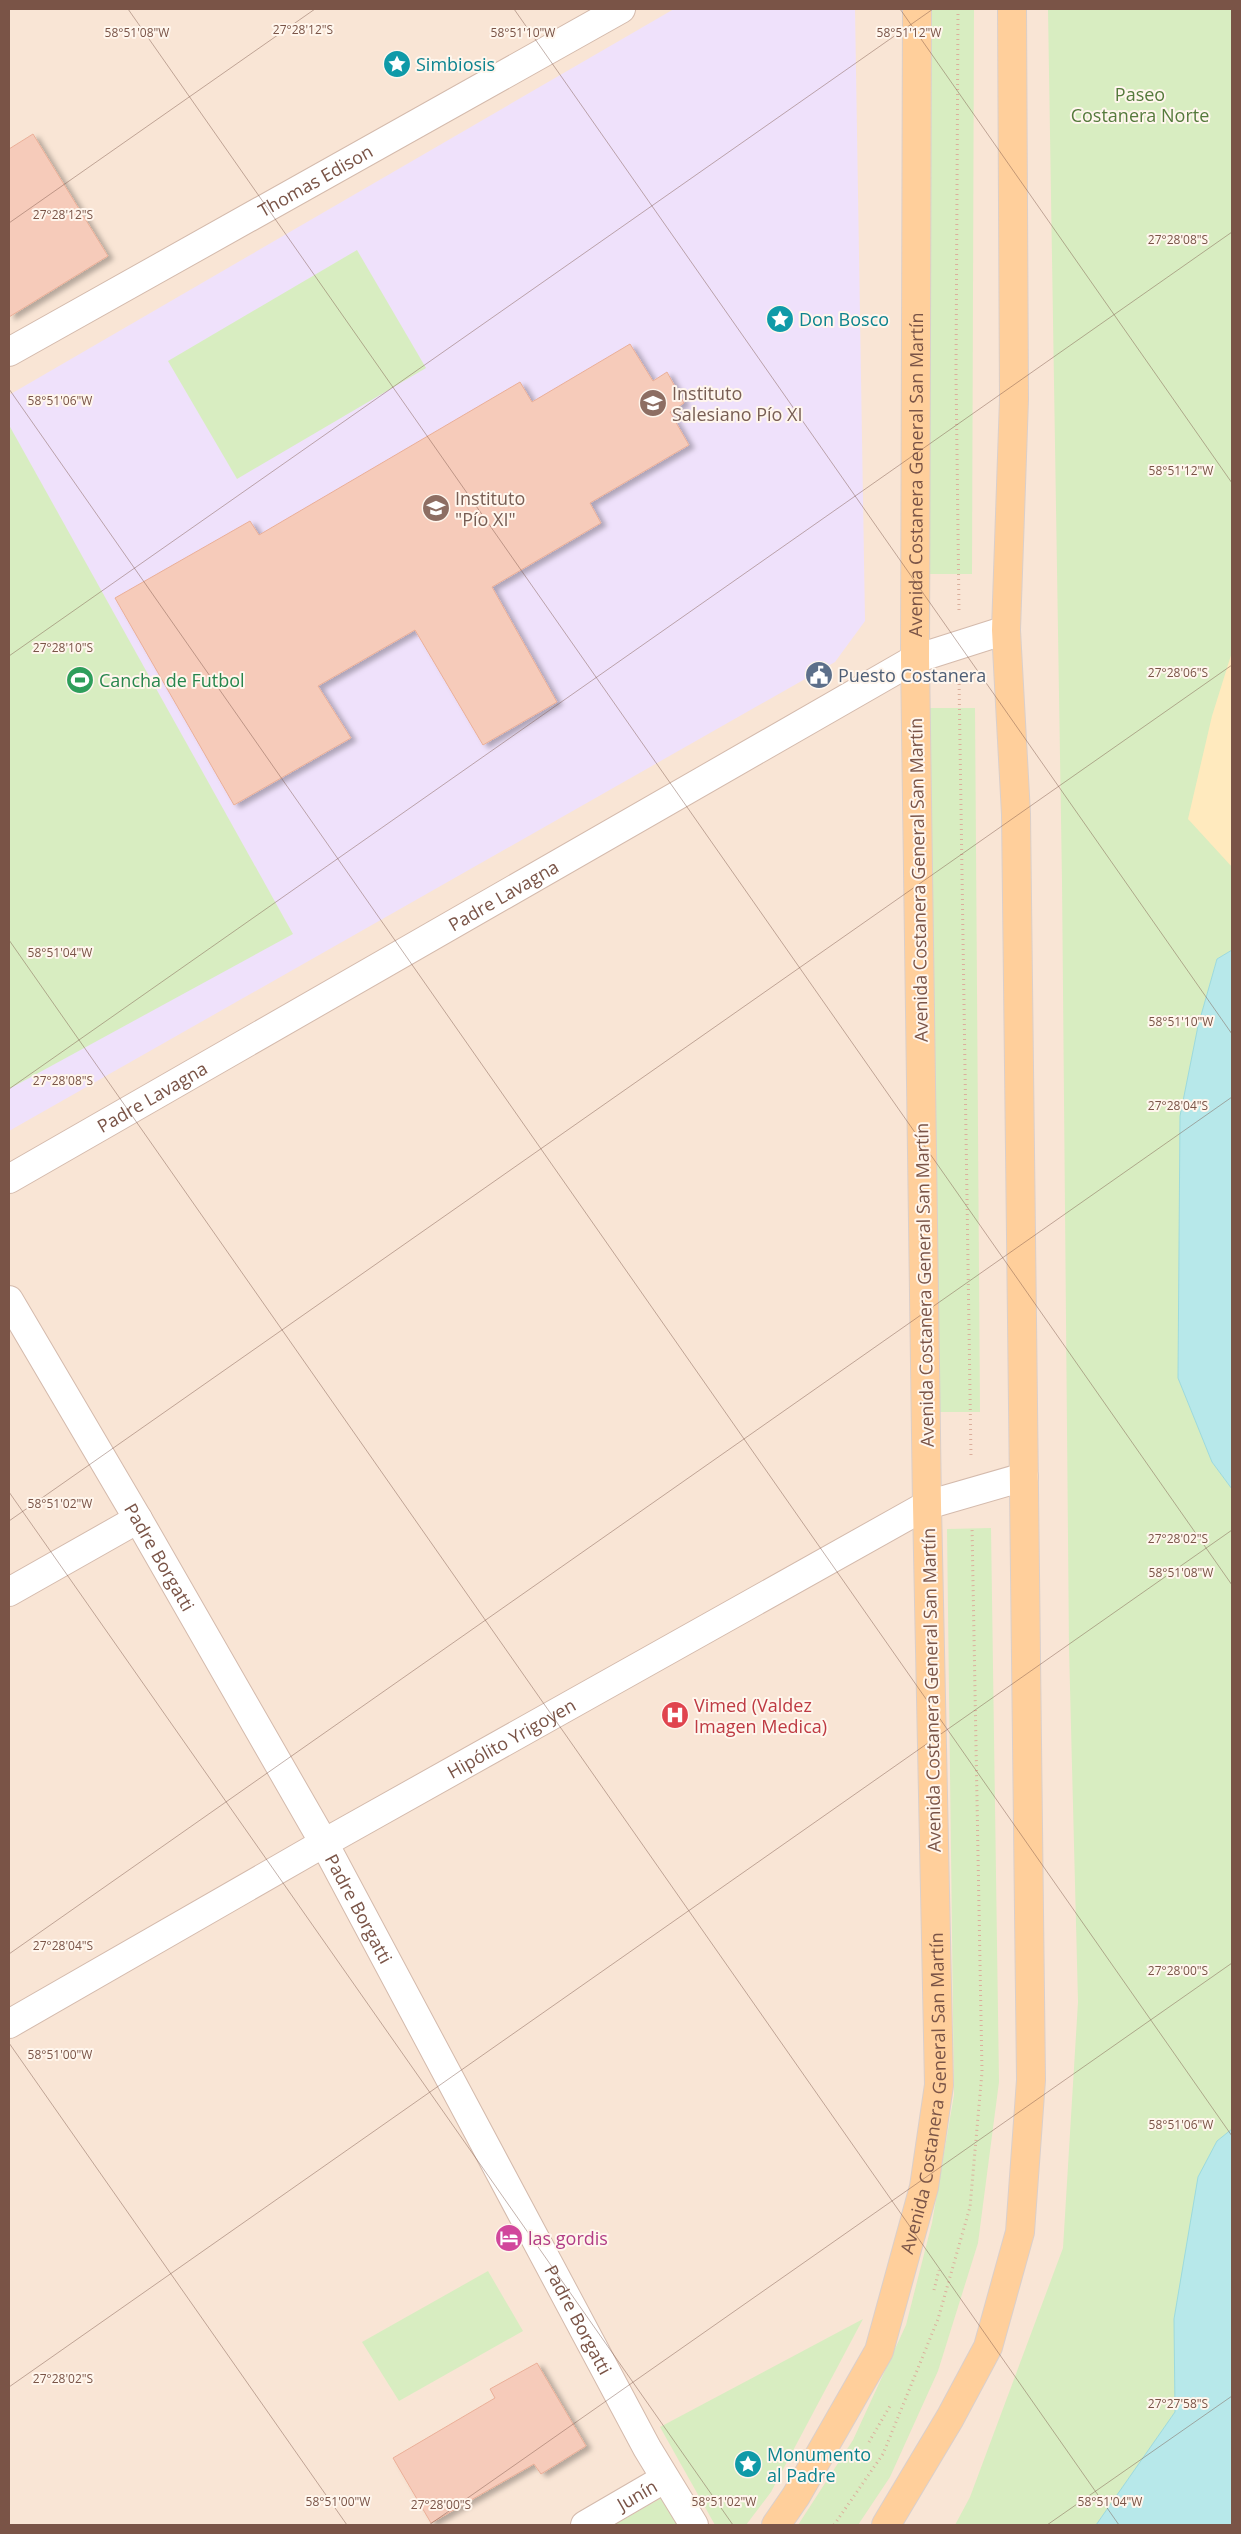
<svg xmlns="http://www.w3.org/2000/svg" width="1241" height="2534" viewBox="0 0 1241 2534" font-family="'Open Sans',sans-serif">
<style>
.residential{fill:#f9e5d5}
.education{fill:#efe1fb}
.green{fill:#d8edc1}
.sand{fill:#ffeabe}
.water{fill:#b7e8ea;stroke:#9cdadd}
.building{fill:#f6cbba;stroke:#eaaf98;filter:url(#shadow)}
.lines{fill:none;stroke-linecap:round;stroke-linejoin:round}
.minor-casing{stroke:#d4baac;stroke-width:30}
.major-casing{stroke:#dacfcb;stroke-width:30}
.path{stroke:#dcae9c;stroke-width:3;stroke-dasharray:1 4;stroke-linecap:butt}
.minor{stroke:#fff;stroke-width:28}
.major{stroke:#ffcf9b;stroke-width:28}
.ticks{fill:none;stroke:#7a5447;stroke-width:1;stroke-opacity:0.45}
.labels{text-anchor:middle;dominant-baseline:central;stroke-width:4;stroke-linejoin:round;paint-order:stroke}
.culture-label{font-size:18px;fill:#0d838f;stroke:#fff6ed;text-anchor:start}
.park-label{font-size:18px;fill:#557a3c;stroke:#fff6ed}
.street-label{font-size:18px;fill:#7a5447;stroke:#fff6ed}
.education-label{font-size:18px;fill:#785e54;stroke:#fff6ed;text-anchor:start}
.service-label{font-size:18px;fill:#4e5e75;stroke:#fff6ed;text-anchor:start}
.leisure-label{font-size:18px;fill:#27864d;stroke:#fff6ed;text-anchor:start}
.health-label{font-size:18px;fill:#be3a42;stroke:#fff6ed;text-anchor:start}
.hotel-label{font-size:18px;fill:#b23c85;stroke:#fff6ed;text-anchor:start}
.ticks-label{font-size:12px;text-anchor:middle;fill:#7a5447;stroke:#fff6ed;stroke-width:4;stroke-linejoin:round;paint-order:stroke}
</style>
<defs>
<filter id="shadow"><feDropShadow dx="5.5" dy="3" stdDeviation="2.5" flood-color="#0004"/></filter>
</defs>
<rect width="100%" height="100%" fill="#fef1e5"/>
<polygon class="residential" points="9,9 1232,9 1232,950 1217,959 1180,1116 1178,1378 1212,1462 1232,1489 1232,2129 1217,2141 1174,2319 1175,2412 1096,2525 9,2525"/>
<polygon class="education" points="674,9 855,9 865,621 835,662 9,1131 9,395"/>
<g class="green">
<polygon points="930,9 974,9 972,574 928,574"/>
<polygon points="1048,9 1232,9 1232,950 1217,959 1198,1026 1180,1116 1178,1378 1212,1462 1232,1489 1232,2129 1217,2141 1174,2319 1175,2412 1096,2525 955,2525 970,2497 1063,2248 1078,2002 1069,1648 1062,881"/>
<polygon points="357,250 426,368 237,479 168,361"/>
<polygon points="9,425 293,934 9,1089"/>
<polygon points="929,708 975,708 980,1412 933,1412"/>
<polygon points="991,1528 999,2082 978,2243 938,2371 890,2477 858,2525 798,2525 853,2440 906,2325 932,2223 954,2095 947,1529"/>
<polygon points="488,2271 523,2331 399,2401 362,2342"/>
<polygon points="863,2319 771,2492 746,2525 715,2525 660,2427"/>
<polygon points="663,2497 680,2525 614,2525"/>
</g>
<polygon class="sand" points="1232,652 1232,867 1188,819 1212,716"/>
<g class="water">
<polygon points="1232,950 1232,1489 1212,1462 1178,1378 1180,1116 1198,1026 1217,959"/>
<polygon points="1232,2129 1232,2525 1096,2525 1175,2412 1174,2319 1198,2177 1217,2141"/>
</g>
<g class="building">
<polygon points="33,134 108,256 9,317 9,149"/>
<polygon points="630,344 653,381 667,372 684,403 670,412 689,445 590,503 601,523 492,587 557,702 483,745 415,630 318,686 351,738 234,805 115,598 250,521 259,535 520,382 532,402"/>
<polygon points="537,2363 586,2446 541,2474 534,2464 431,2523 393,2458 495,2398 490,2389"/>
</g>
<g class="lines">
<g class="minor-casing">
<g id="minor">
<path id="s1" d="M9,352L621,9"/>
<path id="s2" d="M9,1179L915,659L1006,630"/>
<path id="s3" d="M9,1300L138,1519L324,1843L647,2448L694,2525"/>
<polyline points="9,1592 138,1519"/>
<path id="s4" d="M9,2024L324,1843L927,1505L1024,1477"/>
<path id="s5" d="M585,2525L664,2479"/>
</g>
</g>
<g class="major-casing">
<g id="major">
<path id="s6" d="M776,2525L796,2496L879,2351L924,2187L939,2085L927,1505L915,659L917,9"/>
<polyline points="886,2525 950,2418 988,2347 1020,2232 1031,2080 1016,814 1006,630 1014,399 1012,9"/>
</g>
</g>
<g class="path">
<polyline points="958,9 956,374 959,611"/>
<polyline points="959,679 971,1458"/>
<polyline points="934,2290 939,2270"/>
<polyline points="869,2442 890,2406"/>
<polyline points="834,2525 883,2454 938,2319 970,2207 982,2072 972,1527"/>
</g>
<use href="#minor" class="minor"/>
<use href="#major" class="major"/>
</g>
<path class="ticks" d="M128,9L1232,1585M514,9L1232,1034M900,9L1232,483M9,223L315,9M9,389L1232,2136M9,656L933,9M9,940L1119,2525M9,1089L1232,232M9,1492L733,2525M9,1521L1232,665M9,1954L1232,1097M9,2043L347,2525M9,2387L1232,1530M429,2525L1232,1963M1047,2525L1232,2396"/>
<defs>
<g id="sight-disc" transform="scale(1.4375)"><circle r="9.5" fill="#0f9aa8" stroke="#fff6ed"/><path d="M0-6L1.8-2.2L6-1.7L2.9 1.2L3.7 5.4L0 3.3L-3.7 5.4L-2.9 1.2L-6-1.7L-1.8-2.2Z" fill="#fff"/></g>
<g id="school-disc" transform="scale(1.4375)"><circle r="9.5" fill="#8d6e63" stroke="#fff6ed"/><path d="M0-5L7-2L0 1L-7-2ZM-4 1L0 2.5L4 1V4Q0 6-4 4Z" fill="#fff"/></g>
<g id="civic-disc" transform="scale(1.4375)"><circle r="9.5" fill="#5c6f8a" stroke="#fff6ed"/><path d="M-.6-6.5H3V-4.5H.6V-3L4-1V1h2V6H-6V1h2V-1L-.6-3ZM-1.2 2.5V6h2.4V2.5Z" fill="#fff"/></g>
<g id="stadium-disc" transform="scale(1.4375)"><circle r="9.5" fill="#2e9e5b" stroke="#fff6ed"/><path d="M0-5a6.5 5 0 1 0 0 10a6.5 5 0 1 0 0-10ZM-3.5-1.8h7v3.6h-7Z" fill="#fff"/></g>
<g id="hospital-disc" transform="scale(1.4375)"><circle r="9.5" fill="#e0444e" stroke="#fff6ed"/><path d="M-5-5h3v3.5h4V-5h3V5h-3V1.5h-4V5h-3Z" fill="#fff"/></g>
<g id="hotel-disc" transform="scale(1.4375)"><circle r="9.5" fill="#d1479c" stroke="#fff6ed"/><path d="M-6-4.5h1.5V1H6V5H4.5V3h-9V5H-6ZM-4 0a1.8 1.8 0 1 1 3.6 0ZM.5 0V-2.5h3Q6-2.5 6 0Z" fill="#fff"/></g>
</defs>
<g fill-rule="evenodd">
<use href="#sight-disc" x="397" y="64"/>
<use href="#sight-disc" x="780" y="319"/>
<use href="#school-disc" x="653" y="403"/>
<use href="#school-disc" x="436" y="508"/>
<use href="#civic-disc" x="819" y="675"/>
<use href="#stadium-disc" x="80" y="680"/>
<use href="#hospital-disc" x="675" y="1715"/>
<use href="#hotel-disc" x="509" y="2238"/>
<use href="#sight-disc" x="748" y="2464"/>
</g>
<g class="labels">
<g class="culture-label">
<text x="416" y="64">Simbiosis</text>
<text x="799" y="319">Don Bosco</text>
<text x="767" y="2454">Monumento<tspan x="767" dy="21">al Padre</tspan></text>
</g>
<g class="park-label">
<text x="1140" y="94">Paseo<tspan x="1140" dy="21">Costanera Norte</tspan></text>
</g>
<g class="street-label">
<text stroke="none"><textPath href="#s1" startOffset="351">Thomas Edison</textPath></text>
<text stroke="none"><textPath href="#s6" startOffset="2086">Avenida Costanera General San Martín</textPath></text>
<text transform="translate(918 880) rotate(-91)">Avenida Costanera General San Martín</text>
<text stroke="none"><textPath href="#s2" startOffset="570">Padre Lavagna</textPath></text>
<text stroke="none"><textPath href="#s2" startOffset="165">Padre Lavagna</textPath></text>
<text transform="translate(924 1285) rotate(-91)">Avenida Costanera General San Martín</text>
<text stroke="none"><textPath href="#s3" startOffset="298">Padre Borgatti</textPath></text>
<text transform="translate(931 1690) rotate(-91)">Avenida Costanera General San Martín</text>
<text stroke="none"><textPath href="#s4" startOffset="578">Hipólito Yrigoyen</textPath></text>
<text stroke="none"><textPath href="#s3" startOffset="702">Padre Borgatti</textPath></text>
<text stroke="none"><textPath href="#s6" startOffset="466">Avenida Costanera General San Martín</textPath></text>
<text stroke="none"><textPath href="#s3" startOffset="1168">Padre Borgatti</textPath></text>
<text stroke="none"><textPath href="#s5" startOffset="60">Junín</textPath></text>
</g>
<g class="education-label">
<text x="672" y="393">Instituto<tspan x="672" dy="21">Salesiano Pío XI</tspan></text>
<text x="455" y="498">Instituto<tspan x="455" dy="21">"Pío XI"</tspan></text>
</g>
<g class="service-label">
<text x="838" y="675">Puesto Costanera</text>
</g>
<g class="leisure-label">
<text x="99" y="680">Cancha de Futbol</text>
</g>
<g class="health-label">
<text x="694" y="1705">Vimed (Valdez<tspan x="694" dy="21">Imagen Medica)</tspan></text>
</g>
<g class="hotel-label">
<text x="528" y="2238">las gordis</text>
</g>
</g>
<g class="ticks-label">
<text x="303" y="34">27°28'12"S</text>
<text x="523" y="37">58°51'10"W</text>
<text x="909" y="37">58°51'12"W</text>
<text x="137" y="37">58°51'08"W</text>
<text x="63" y="219">27°28'12"S</text>
<text x="1178" y="244">27°28'08"S</text>
<text x="60" y="405">58°51'06"W</text>
<text x="1181" y="475">58°51'12"W</text>
<text x="63" y="652">27°28'10"S</text>
<text x="1178" y="677">27°28'06"S</text>
<text x="60" y="957">58°51'04"W</text>
<text x="1181" y="1026">58°51'10"W</text>
<text x="63" y="1085">27°28'08"S</text>
<text x="1178" y="1110">27°28'04"S</text>
<text x="60" y="1508">58°51'02"W</text>
<text x="1178" y="1543">27°28'02"S</text>
<text x="1181" y="1577">58°51'08"W</text>
<text x="63" y="1950">27°28'04"S</text>
<text x="1178" y="1975">27°28'00"S</text>
<text x="60" y="2059">58°51'00"W</text>
<text x="1181" y="2129">58°51'06"W</text>
<text x="63" y="2383">27°28'02"S</text>
<text x="1178" y="2408">27°27'58"S</text>
<text x="338" y="2506">58°51'00"W</text>
<text x="724" y="2506">58°51'02"W</text>
<text x="1110" y="2506">58°51'04"W</text>
<text x="441" y="2509">27°28'00"S</text>
</g>
<rect width="1241" height="2534" fill="none" stroke="#7a5447" stroke-width="20"/>
</svg>
